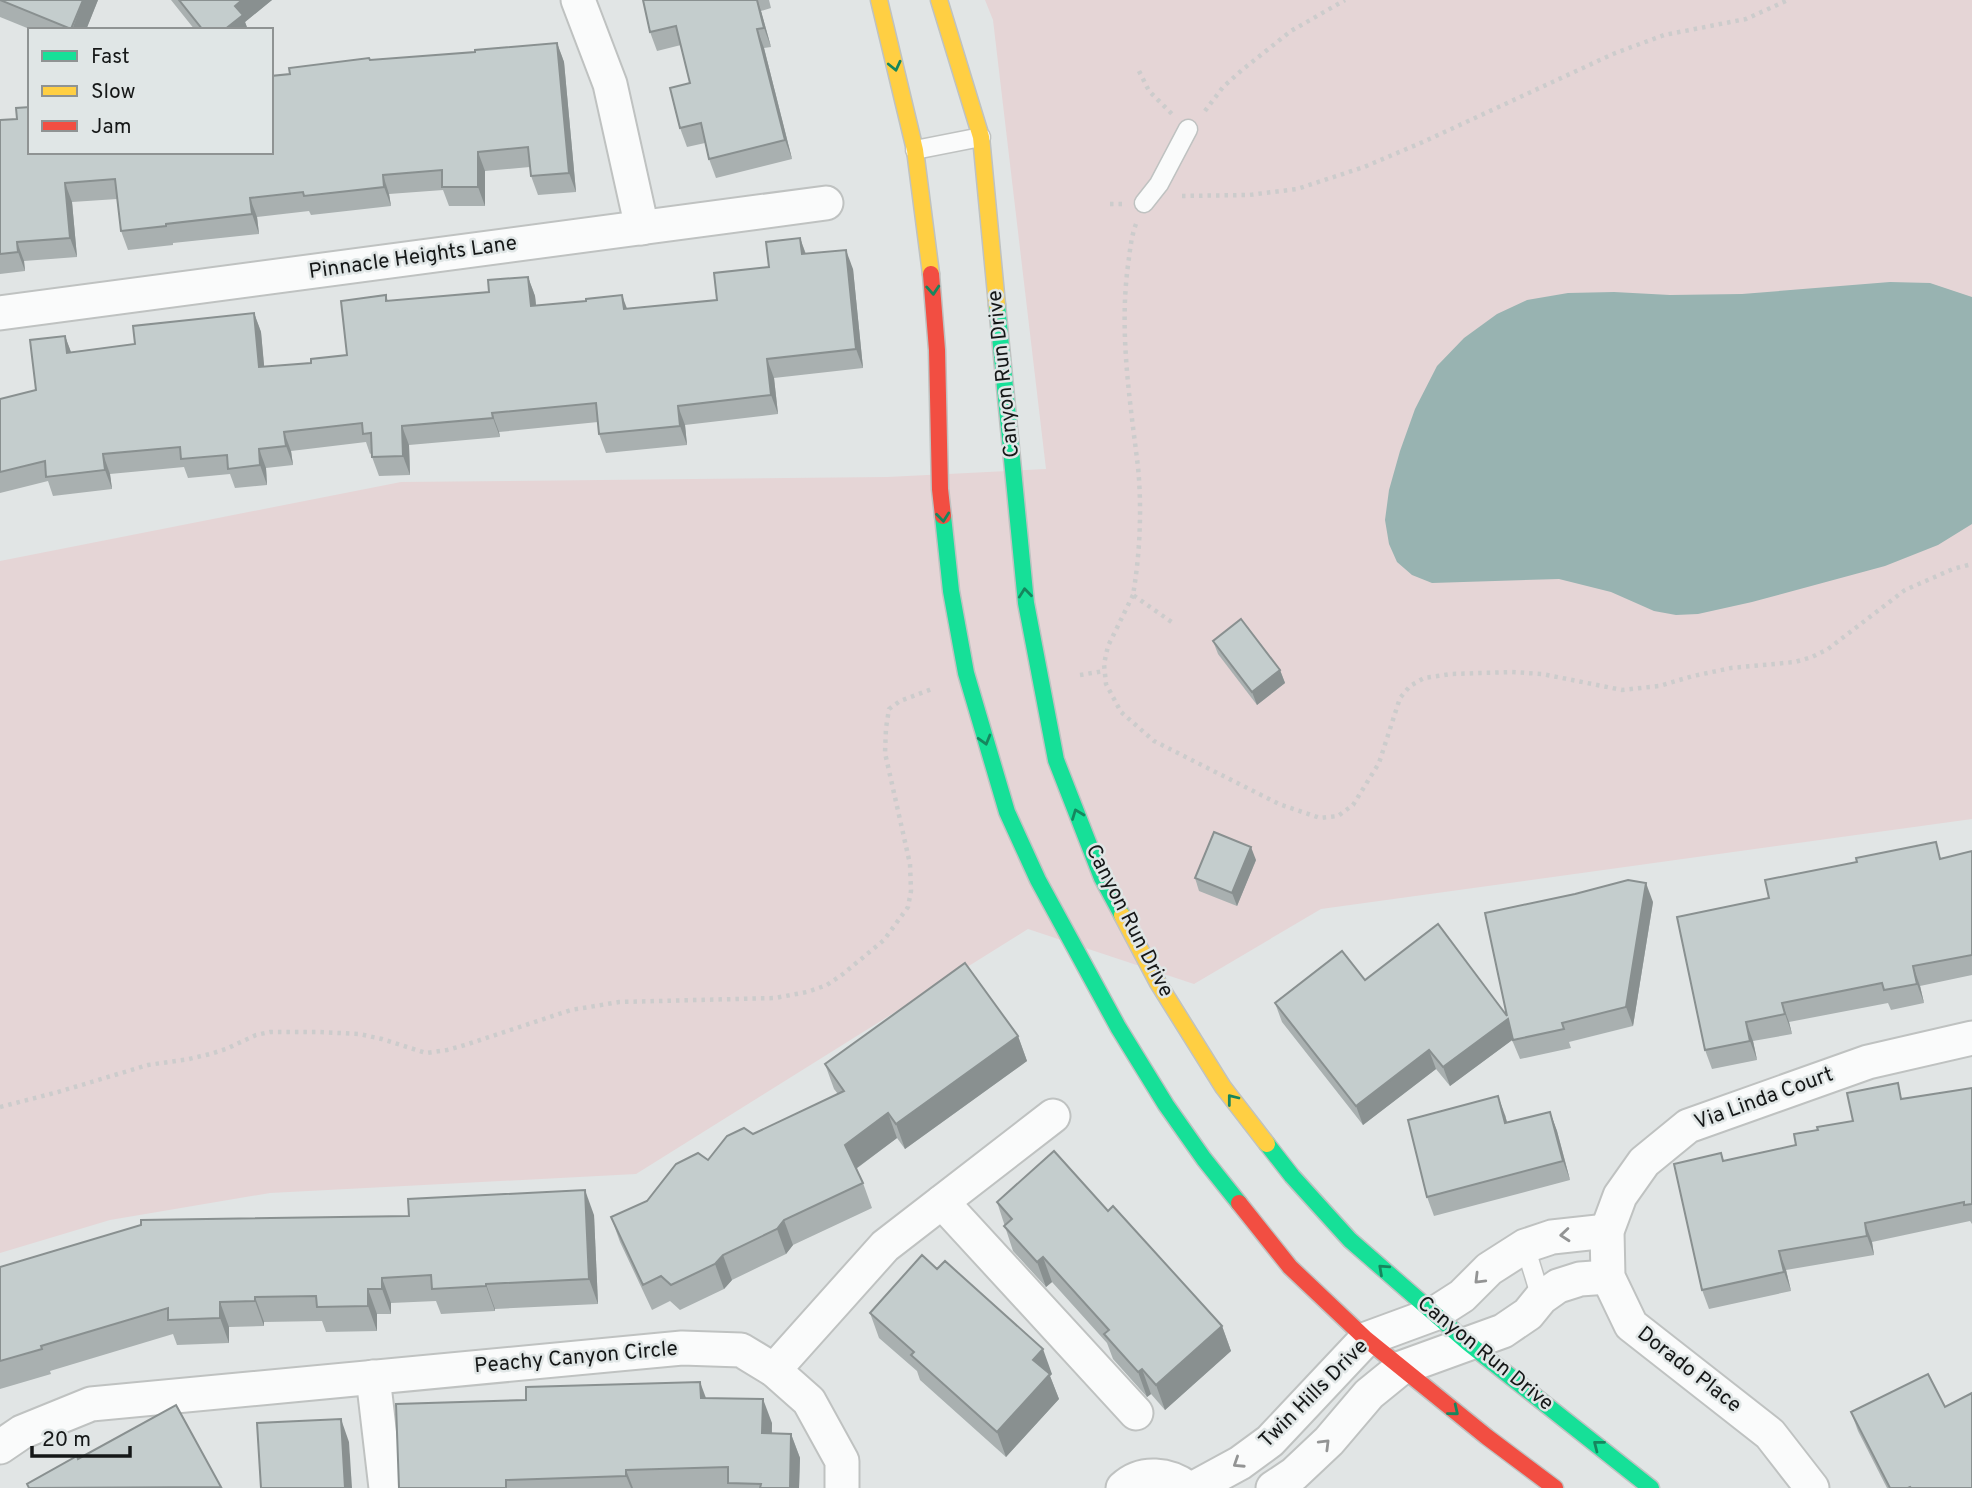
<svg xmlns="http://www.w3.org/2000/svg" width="1972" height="1488" viewBox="0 0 1972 1488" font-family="Overpass,sans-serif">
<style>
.green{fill:#e5d5d6}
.water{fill:#98b3b1}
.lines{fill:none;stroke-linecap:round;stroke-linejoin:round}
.lane-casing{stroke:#bfc2c1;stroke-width:21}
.street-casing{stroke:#bfc2c1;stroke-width:37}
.fast-casing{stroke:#bfc2c1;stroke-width:19}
.slow-casing{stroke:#bfc2c1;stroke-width:19}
.jam-casing{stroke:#bfc2c1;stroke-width:19}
.path{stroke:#ccc;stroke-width:4.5;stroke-dasharray:3.5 5;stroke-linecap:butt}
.lane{stroke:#fafbfb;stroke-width:18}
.street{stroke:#fafbfb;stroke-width:33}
.fast{stroke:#16e098;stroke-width:16}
.slow{stroke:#ffcf43;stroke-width:16}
.jam{stroke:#f24e42;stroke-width:16}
.wall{fill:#a9b0b0}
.shaded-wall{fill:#899090}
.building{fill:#c4cdcd;stroke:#899090;stroke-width:2}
.oneway{stroke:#16865e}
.oneway2{stroke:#939494}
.labels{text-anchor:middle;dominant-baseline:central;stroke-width:5;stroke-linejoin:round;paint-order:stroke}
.street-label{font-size:21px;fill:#151717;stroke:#e0e6e6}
</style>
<rect width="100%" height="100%" fill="#e1e5e5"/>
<polygon class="green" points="985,0 1972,0 1972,819 1321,909 1194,984 1028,929 636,1174 270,1193 110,1220 0,1253 0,561 401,482 887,477 1046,469 993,20"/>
<polygon class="water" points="1890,282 1930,283 1972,297 1972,524 1938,545 1885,566 1752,602 1698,614 1676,615 1654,611 1611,592 1559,579 1432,583 1412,575 1397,562 1389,544 1385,520 1389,490 1400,451 1415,409 1437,366 1464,338 1497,314 1527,300 1568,293 1614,292 1670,295 1742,294"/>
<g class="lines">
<g class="lane-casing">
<g id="lane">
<polyline points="915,150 981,137"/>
<polyline points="1144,203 1159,184 1188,129"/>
<polyline points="1525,1246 1541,1298"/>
</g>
</g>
<g class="street-casing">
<g id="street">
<polyline points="578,0 610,84 642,228"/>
<polyline points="0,313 826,203"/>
<polyline points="942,1202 1136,1413"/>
<polyline points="774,1370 885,1246 1053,1116"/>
<polyline points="373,1377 386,1488"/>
<polyline points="0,1447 22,1432 91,1404 682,1348 741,1350 774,1370 809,1401 842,1461 842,1488"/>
<path d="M1123,1488C1142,1470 1169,1474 1188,1488"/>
<polyline points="1194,1488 1240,1463 1270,1441 1366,1339 1434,1314 1462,1296 1489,1269 1525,1246 1552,1237 1607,1231"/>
<polyline points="1273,1488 1294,1474 1329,1441 1369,1394 1401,1368 1503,1331 1528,1314 1541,1298 1558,1286 1580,1279 1608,1277"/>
<polyline points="1812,1488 1770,1434 1631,1325 1608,1277 1607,1231 1620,1196 1644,1162 1688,1126 1868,1062 1972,1038"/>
</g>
</g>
<g class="fast-casing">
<g id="fast">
<polyline points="997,305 1026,603 1056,760 1102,878 1122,915"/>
<polyline points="943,516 951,591 966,673 1007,812 1038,880 1118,1027 1166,1105 1204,1159 1239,1203"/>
<polyline points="1267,1144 1292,1176 1350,1240 1468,1343 1651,1488"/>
</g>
</g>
<g class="slow-casing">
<g id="slow">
<polyline points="879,0 915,150 931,274"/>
<polyline points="939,0 981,137 997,305"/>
<polyline points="1122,915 1158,983 1223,1087 1267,1144"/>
</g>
</g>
<g class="jam-casing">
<g id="jam">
<polyline points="931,274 937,350 940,489 943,516"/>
<polyline points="1239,1203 1290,1267 1366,1339 1487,1437 1555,1488"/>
</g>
</g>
<g class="path">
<polyline points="1139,71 1149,91 1172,114"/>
<polyline points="1205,111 1223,87 1242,70 1291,31 1345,0"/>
<polyline points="1182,196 1249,195 1297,189 1364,167 1423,142 1613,54 1664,35 1746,19 1788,0"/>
<polyline points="1110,204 1122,204"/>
<path d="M1136,224C1131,237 1130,251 1128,265C1119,333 1130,401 1138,467C1142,509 1140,554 1133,595L1173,623"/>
<polyline points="1133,595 1108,646 1104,664 1106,684 1121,712 1154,741 1279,804 1320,818 1338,816 1353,805 1379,763 1400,698 1410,686 1424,678 1451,674 1512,672 1542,674 1622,690 1659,686 1693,676 1731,668 1795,662 1812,657 1828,649 1905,590 1953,569 1972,564"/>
<polyline points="1080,675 1104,671"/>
<polyline points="0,1107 58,1092 148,1065 189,1059 210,1054 226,1049 256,1035 270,1032 320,1032 359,1034 382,1039 426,1053 447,1050 465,1045 571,1010 619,1002 775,998 807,992 827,985 843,974 884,940 908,907 911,891 910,864 885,753 886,728 889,709 900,701 932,689"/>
</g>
<use href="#lane" class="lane"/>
<use href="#street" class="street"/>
<use href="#fast" class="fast"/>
<use href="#slow" class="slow"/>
<use href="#jam" class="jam"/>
</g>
<g class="wall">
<polygon points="0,0 98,0 86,30 32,30 0,17"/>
<polygon points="171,0 272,0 245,22 248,30 195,30"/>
<polygon points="643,0 769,0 771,8 761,11 771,47 764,48 792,159 716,178 709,159 705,143 687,147 680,128 690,83 681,45 657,51 650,32"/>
<polygon points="557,43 564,62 576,192 538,195 531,176 530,167 485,171 485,206 449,206 443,190 389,194 391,206 311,215 309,211 257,217 259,234 173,243 173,245 128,250 121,231 117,199 72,202 77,257 24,261 25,271 0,274 0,120 30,152 290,74 370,60 475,52"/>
<polygon points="800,238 806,254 853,269 863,368 774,378 778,414 685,425 687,445 606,453 599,434 598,422 499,432 500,437 409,445 410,475 379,476 372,457 372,453 370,454 366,442 291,451 293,465 266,468 267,485 235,488 230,474 188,478 184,467 110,474 112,489 53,496 48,481 0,493 0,399 36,390 65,336 71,352 135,344 254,313 261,332 264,367 311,363 347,355 386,295 388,301 489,292 528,277 535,296 536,305 627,309 717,300 769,267"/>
<polygon points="1213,641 1280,670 1285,683 1257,705 1218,654"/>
<polygon points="1972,851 1972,975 1920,986 1924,1003 1891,1010 1888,1003 1789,1022 1792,1034 1753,1041 1757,1060 1712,1069 1705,1050 1769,898 1857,862 1942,858"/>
<polygon points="1256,860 1237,906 1199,891 1195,878"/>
<polygon points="1653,902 1633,1026 1569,1042 1571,1048 1520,1059 1512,1040 1450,1086 1436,1069 1363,1125 1282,1022 1275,1003 1365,980 1507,1016"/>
<polygon points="1018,1036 1027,1061 905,1149 897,1138 856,1169 863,1183 872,1208 793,1245 786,1254 732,1280 724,1289 680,1310 670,1301 652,1310 620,1242 611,1217 647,1201 708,1160 753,1134 838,1094 834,1089 825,1064"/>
<polygon points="1972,1088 1972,1224 1970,1221 1872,1242 1874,1255 1786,1270 1791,1291 1709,1309 1702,1290 1724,1161 1796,1145 1818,1130 1853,1121 1904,1099"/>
<polygon points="1550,1112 1557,1131 1570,1180 1434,1216 1427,1197 1505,1115 1507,1122"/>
<polygon points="997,1202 1108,1211 1222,1326 1231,1351 1165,1410 1151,1394 1147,1397 1113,1359 1107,1343 1052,1282 1046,1287 1013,1251"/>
<polygon points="594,1215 598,1304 495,1309 495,1311 441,1314 436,1301 391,1303 391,1314 377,1314 377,1331 326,1332 322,1321 264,1322 264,1326 229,1327 229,1343 177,1345 173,1334 50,1371 51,1374 0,1389 0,1267"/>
<polygon points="870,1313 1052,1374 1050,1376 1059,1399 1006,1457 920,1380 917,1371 879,1338"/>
<polygon points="706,1398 772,1423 772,1433 791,1434 800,1458 799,1488 399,1488"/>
<polygon points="1851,1412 1972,1488 1887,1488 1858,1431"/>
</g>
<g class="shaded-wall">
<polygon points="83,0 98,0 86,30 72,30"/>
<polygon points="242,0 272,0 245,22 248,30 224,30 235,6"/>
<polygon points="757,0 761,11 771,47 764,28"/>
<polygon points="757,29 764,48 792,159 785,140"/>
<polygon points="557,43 564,62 576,192 569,173"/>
<polygon points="478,152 485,171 485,206 478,187"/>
<polygon points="383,175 389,194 391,206 384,187"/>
<polygon points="65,183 72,202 77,257 70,238"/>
<polygon points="250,198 257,217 259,234 252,214"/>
<polygon points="800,238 807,258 802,254"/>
<polygon points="17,242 24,261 25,271 18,252"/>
<polygon points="846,250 853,269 863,368 856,349"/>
<polygon points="528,277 535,296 538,325 531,306"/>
<polygon points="622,295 629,314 624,309"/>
<polygon points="254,313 261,332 266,386 259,367"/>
<polygon points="65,336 72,355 67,353"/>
<polygon points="767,359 774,378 778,414 771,395"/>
<polygon points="678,406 685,425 687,445 680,426"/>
<polygon points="492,413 499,432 500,437 493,418"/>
<polygon points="402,426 409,445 410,475 403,456"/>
<polygon points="284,432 291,451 293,465 286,446"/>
<polygon points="259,449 266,468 267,485 260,465"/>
<polygon points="103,454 110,474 112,489 105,470"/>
<polygon points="1280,670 1285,683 1257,705 1252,692"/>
<polygon points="1251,847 1256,860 1237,906 1232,893"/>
<polygon points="1646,883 1653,902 1633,1026 1626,1007"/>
<polygon points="1913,966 1920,986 1924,1003 1917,984"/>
<polygon points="1782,1003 1789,1022 1792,1034 1785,1014"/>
<polygon points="1508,1019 1515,1038 1450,1086 1443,1067"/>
<polygon points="1746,1022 1753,1041 1757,1060 1750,1041"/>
<polygon points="1018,1036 1027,1061 905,1149 896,1124"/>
<polygon points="1429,1050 1436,1069 1363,1125 1356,1106"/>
<polygon points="1498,1096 1505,1115 1512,1142 1505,1123"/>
<polygon points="1550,1112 1557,1131 1570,1180 1563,1161"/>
<polygon points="888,1113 897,1138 854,1170 845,1145"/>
<polygon points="585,1190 594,1215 598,1304 589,1279"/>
<polygon points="784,1220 793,1245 786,1254 777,1229"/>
<polygon points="1865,1223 1872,1242 1874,1255 1867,1236"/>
<polygon points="1779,1251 1786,1270 1791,1291 1784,1272"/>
<polygon points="723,1255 732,1280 724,1289 715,1264"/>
<polygon points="1043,1257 1052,1282 1046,1287 1037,1262"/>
<polygon points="382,1278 391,1303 391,1314 382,1289"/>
<polygon points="486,1284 495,1309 495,1311 486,1286"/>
<polygon points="368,1289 377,1314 377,1331 368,1306"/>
<polygon points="255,1297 264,1322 264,1326 255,1301"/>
<polygon points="220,1302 229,1327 229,1343 220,1318"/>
<polygon points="1222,1326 1231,1351 1165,1410 1156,1385"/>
<polygon points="1043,1349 1052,1374 1050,1376 1059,1399 1006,1457 997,1432 1033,1360"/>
<polygon points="1142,1369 1151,1394 1147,1397 1138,1372"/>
<polygon points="700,1382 709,1406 701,1398"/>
<polygon points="763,1399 772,1423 771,1457 762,1433"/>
<polygon points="341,1419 349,1442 352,1488 345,1488"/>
<polygon points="791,1434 800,1458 799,1488 790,1488"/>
<polygon points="626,1470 633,1488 631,1488 626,1476"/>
</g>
<g class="building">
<polygon points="0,0 83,0 71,29"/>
<polygon points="179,0 242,0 235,6 243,15 224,30 203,30"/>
<polygon points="643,0 757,0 764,28 757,29 785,140 709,159 701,123 680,128 670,88 690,83 676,26 650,32"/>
<polygon points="557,43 569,173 531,176 528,147 478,152 478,187 442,187 442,170 383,175 384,187 304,196 303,192 250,198 252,214 166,224 166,226 121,231 115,179 65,183 70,238 17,242 18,252 0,254 0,120 17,119 16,108 30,107 30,152 271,152 271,76 290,74 289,68 369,58 370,60 475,52 475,50"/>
<polygon points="800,238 802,254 846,250 856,349 767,359 771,395 678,406 680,426 599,434 596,403 492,413 493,418 402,426 403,456 372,457 371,433 363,434 362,423 284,432 286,446 259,449 260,465 228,469 227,455 181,459 180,447 103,454 105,470 46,477 45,461 0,472 0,399 36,390 30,340 65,336 67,353 135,344 133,326 254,313 259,367 311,363 311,359 347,355 341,301 386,295 386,301 489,292 488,280 528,277 531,306 586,301 586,299 622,295 624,309 717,300 714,273 769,267 766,242"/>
<polygon points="1241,619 1280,670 1252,692 1213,641"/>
<polygon points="1214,832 1251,847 1232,893 1195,878"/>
<polygon points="1936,842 1940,859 1972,851 1972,955 1913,966 1917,984 1884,990 1882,983 1782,1003 1785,1014 1746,1022 1750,1041 1705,1050 1677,917 1769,898 1765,880 1857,862 1856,858"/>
<polygon points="1628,880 1646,883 1626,1007 1562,1023 1564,1029 1513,1040 1508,1019 1443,1067 1429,1050 1356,1106 1275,1003 1342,951 1365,980 1438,924 1507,1016 1485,913 1575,894"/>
<polygon points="965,963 1018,1036 896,1124 888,1113 845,1145 863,1183 784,1220 777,1229 723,1255 715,1264 671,1285 661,1276 643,1285 611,1217 647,1201 676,1164 698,1153 708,1160 727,1136 744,1128 753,1134 844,1091 825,1064"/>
<polygon points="1898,1083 1901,1099 1972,1088 1972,1204 1964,1205 1964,1202 1865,1223 1867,1236 1779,1251 1784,1272 1702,1290 1674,1164 1721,1153 1723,1161 1796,1145 1794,1134 1818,1130 1817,1127 1853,1121 1847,1093"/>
<polygon points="1498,1096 1505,1123 1550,1112 1563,1161 1427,1197 1408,1120"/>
<polygon points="1054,1151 1108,1211 1113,1206 1222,1326 1156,1385 1142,1369 1138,1372 1104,1334 1109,1330 1043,1257 1037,1262 1004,1226 1012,1219 997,1202"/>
<polygon points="585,1190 589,1279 486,1284 486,1286 432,1289 431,1275 382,1278 382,1289 368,1289 368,1306 317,1307 316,1296 255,1297 255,1301 220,1302 220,1318 168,1320 168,1308 41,1346 42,1349 0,1361 0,1267 141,1225 141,1220 409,1216 408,1199"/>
<polygon points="922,1255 937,1269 945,1261 1043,1349 1033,1360 1050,1374 997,1432 911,1355 914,1352 870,1313"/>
<polygon points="1928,1374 1945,1407 1972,1393 1972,1488 1911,1488 1910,1487 1908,1488 1890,1488 1851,1412"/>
<polygon points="700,1382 701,1398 763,1399 762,1433 791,1434 790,1488 760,1488 761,1484 728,1483 728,1467 626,1470 626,1476 506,1480 506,1488 399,1488 396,1404 526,1400 526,1387"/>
<polygon points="176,1405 221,1487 29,1488 27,1484 77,1456 78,1459"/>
<polygon points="341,1419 345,1488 261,1488 257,1423"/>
</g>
<defs><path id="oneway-chevron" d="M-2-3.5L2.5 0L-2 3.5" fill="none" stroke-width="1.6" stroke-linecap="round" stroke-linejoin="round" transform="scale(1.75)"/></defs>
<g class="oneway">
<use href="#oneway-chevron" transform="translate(895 66) rotate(77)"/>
<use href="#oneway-chevron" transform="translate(933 290) rotate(86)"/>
<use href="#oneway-chevron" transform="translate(943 517) rotate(84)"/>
<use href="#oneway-chevron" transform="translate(1025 593) rotate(-96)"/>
<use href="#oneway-chevron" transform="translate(985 740) rotate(74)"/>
<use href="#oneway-chevron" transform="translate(1077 814) rotate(-111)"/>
<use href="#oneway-chevron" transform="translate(1232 1099) rotate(-128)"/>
<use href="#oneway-chevron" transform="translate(1383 1269) rotate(-138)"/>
<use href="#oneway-chevron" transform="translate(1454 1411) rotate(39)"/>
<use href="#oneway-chevron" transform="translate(1598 1445) rotate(-142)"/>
</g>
<g class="oneway2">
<use href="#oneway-chevron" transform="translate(1565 1235) rotate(175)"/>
<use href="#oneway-chevron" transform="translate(1479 1279) rotate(135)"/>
<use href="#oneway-chevron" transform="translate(1325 1444) rotate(-45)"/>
<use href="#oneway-chevron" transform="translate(1238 1463) rotate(147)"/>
</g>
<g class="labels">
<g class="street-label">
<text transform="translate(413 258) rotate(-8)">Pinnacle Heights Lane</text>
<text transform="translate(1004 374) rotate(-96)">Canyon Run Drive</text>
<text transform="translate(1129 921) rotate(63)">Canyon Run Drive</text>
<text transform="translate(1764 1099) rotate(-20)">Via Linda Court</text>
<text transform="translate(1485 1354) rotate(39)">Canyon Run Drive</text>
<text transform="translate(576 1358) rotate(-5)">Peachy Canyon Circle</text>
<text transform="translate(1689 1370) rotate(38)">Dorado Place</text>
<text transform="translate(1314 1394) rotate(-45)">Twin Hills Drive</text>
</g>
</g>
<rect x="28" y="28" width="245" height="126" fill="#e0e6e6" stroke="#8f9393" stroke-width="2"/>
<rect x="42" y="51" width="35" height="10" fill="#16e098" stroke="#8f9393" stroke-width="2"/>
<text x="91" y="63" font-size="21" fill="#151717">Fast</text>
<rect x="42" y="86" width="35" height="10" fill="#ffcf43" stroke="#8f9393" stroke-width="2"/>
<text x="91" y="98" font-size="21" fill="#151717">Slow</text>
<rect x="42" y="121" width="35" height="10" fill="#f24e42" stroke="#8f9393" stroke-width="2"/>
<text x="91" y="133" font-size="21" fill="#151717">Jam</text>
<path d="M32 1446v10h98v-10" fill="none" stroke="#151717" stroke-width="3.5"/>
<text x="42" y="1446" font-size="21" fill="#151717" stroke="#e0e6e6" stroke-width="5" paint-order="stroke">20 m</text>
</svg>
